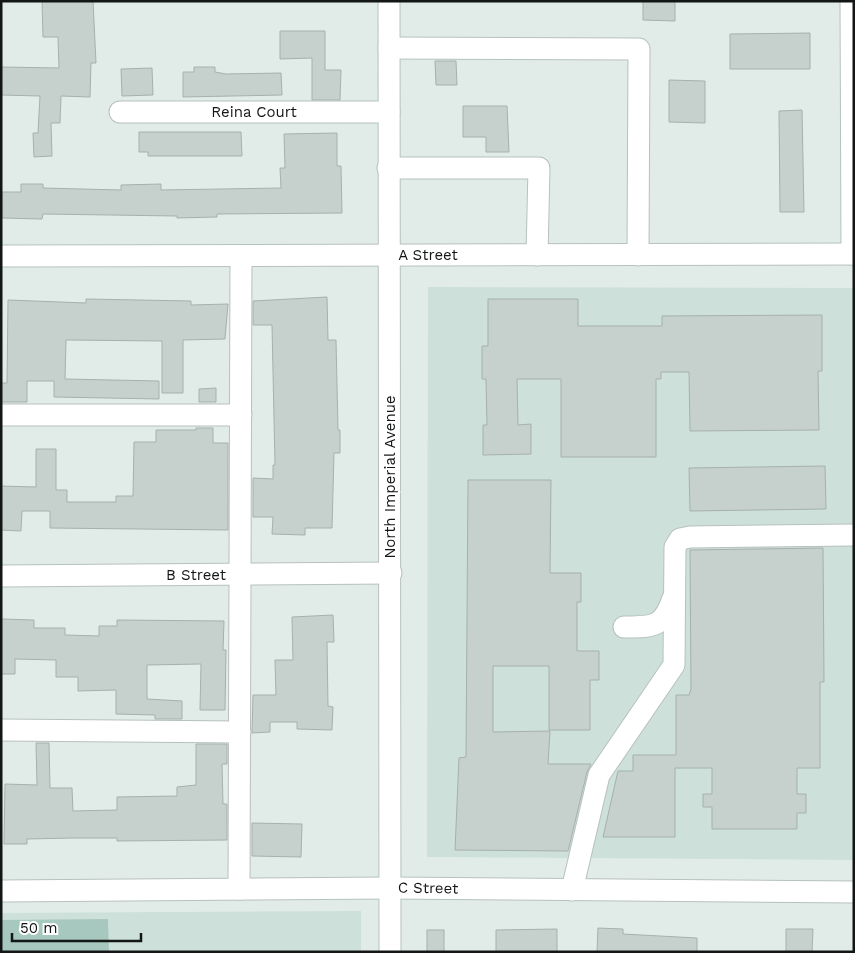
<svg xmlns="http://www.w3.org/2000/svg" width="855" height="953" viewBox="0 0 855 953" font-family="'Work Sans',sans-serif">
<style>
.built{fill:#cde0da}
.green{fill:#a7c8be}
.building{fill:#c6d0cd;stroke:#a6b0ad}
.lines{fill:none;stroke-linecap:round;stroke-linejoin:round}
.minor-casing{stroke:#b7c1be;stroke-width:23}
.minor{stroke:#fff;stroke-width:21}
.labels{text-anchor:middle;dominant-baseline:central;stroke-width:4.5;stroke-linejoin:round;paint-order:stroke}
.street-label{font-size:15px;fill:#121615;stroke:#fff}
</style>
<rect width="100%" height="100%" fill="#e1ece8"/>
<g class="built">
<polygon points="428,287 854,288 854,860 427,857"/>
<polygon points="361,911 361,952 1,952 1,913"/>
</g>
<polygon class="green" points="108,919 109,952 1,952 1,920"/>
<g class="building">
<polygon points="42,1 93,1 96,63 91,63 90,97 61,96 60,123 51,123 52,156 34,157 33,133 38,133 40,96 1,95 1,67 59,68 58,37 43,37"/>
<polygon points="643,1 675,1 675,21 643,20"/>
<polygon points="280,31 325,31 325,70 341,70 340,100 312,100 312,58 280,59"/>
<polygon points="810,33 810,69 730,69 730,34"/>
<polygon points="435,61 456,61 457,85 436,85"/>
<polygon points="194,67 215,67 215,72 226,74 281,73 282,95 183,97 183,72 194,72"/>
<polygon points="152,68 153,95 122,96 121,69"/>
<polygon points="669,80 705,81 705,123 669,122"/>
<polygon points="463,106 507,106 509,152 486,152 486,137 463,137"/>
<polygon points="802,110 804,212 780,212 779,111"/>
<polygon points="139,132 241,132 242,156 148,156 148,152 139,152"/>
<polygon points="337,133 337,166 341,166 342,213 217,214 217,217 177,218 177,216 43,214 42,219 2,218 2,192 21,192 21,184 43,184 43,188 121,190 121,185 161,184 161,190 281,188 280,168 285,168 284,134"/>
<polygon points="327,297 328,340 336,340 338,430 340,430 340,453 334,453 332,528 305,528 305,535 272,534 273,517 253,517 253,478 273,479 273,465 275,465 272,325 253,325 253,301"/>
<polygon points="86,299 191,301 191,305 228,304 225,339 183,340 183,393 162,393 162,341 66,340 65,379 159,381 159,399 54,397 54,381 27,381 27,402 1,402 1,383 7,383 8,300 86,303"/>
<polygon points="488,299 578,299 578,326 662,326 662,316 822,315 822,371 818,371 819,430 690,431 689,372 661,372 661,379 656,379 656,457 561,457 561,379 517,379 518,425 531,424 531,454 483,455 483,425 487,425 486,379 482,379 482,346 488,346"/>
<polygon points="216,388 216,402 199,402 199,389"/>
<polygon points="196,428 213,428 213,443 228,443 228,530 50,528 50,511 22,511 21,531 1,530 1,486 36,487 36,449 56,449 56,490 67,490 67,502 116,502 116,496 133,496 134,442 156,442 156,430 196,430"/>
<polygon points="825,466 826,509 690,511 689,468"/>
<polygon points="468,480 551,480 550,573 581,573 581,602 577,602 577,651 599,651 599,680 590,680 590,730 549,730 549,666 493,666 493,732 550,731 548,764 591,764 587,772 568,851 455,850 459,758 466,757"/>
<polygon points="823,548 824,682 820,682 820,768 797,768 797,794 806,794 806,813 797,813 797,829 712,829 712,807 703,807 703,794 712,794 712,768 675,768 675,837 603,837 618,771 633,771 633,755 676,755 676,695 689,695 691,689 690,550"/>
<polygon points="333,615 334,642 327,642 328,706 333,707 332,730 297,729 297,722 270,722 270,732 252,733 253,695 276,695 275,660 293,660 292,617"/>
<polygon points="1,619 34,620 34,628 65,628 65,635 99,636 99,626 117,626 117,620 224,621 223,650 226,650 225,710 200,710 201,664 147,665 147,699 182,701 182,719 155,719 155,715 116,714 116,690 78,691 78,677 56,677 56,660 15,659 15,674 1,674"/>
<polygon points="36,743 49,743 50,788 72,788 73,811 117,810 117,797 177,796 177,787 196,785 196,744 227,744 227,764 222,764 223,804 227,804 227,840 117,841 117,838 73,838 27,839 27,844 4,844 5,784 37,785"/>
<polygon points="252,823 302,824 301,857 252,856"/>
<polygon points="598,928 623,929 623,934 697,938 697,952 597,952"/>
<polygon points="557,929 557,952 496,952 496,930"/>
<polygon points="786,929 813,929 812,952 786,952"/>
<rect x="427" y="930" width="17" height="22"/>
</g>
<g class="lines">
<g class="minor-casing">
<g id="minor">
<polyline points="389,1 390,952"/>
<polyline points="851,1 852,254"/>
<polyline points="389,48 639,49 638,255"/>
<polyline points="120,112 389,112"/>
<polyline points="388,168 539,168 537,255"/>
<polyline points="1,256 854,254"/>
<polyline points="1,415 241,415"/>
<polyline points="1,576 391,573"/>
<path d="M624,627C653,627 663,628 673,598"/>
<polyline points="1,730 240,732"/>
<polyline points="239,889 241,256"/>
<polyline points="572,890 599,775 674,665 675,547 680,539 690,537 854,535"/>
<polyline points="1,891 390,888 854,892"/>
</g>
</g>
<use href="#minor" class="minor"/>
</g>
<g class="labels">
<g class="street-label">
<text x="254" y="112">Reina Court</text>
<text x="428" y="255">A Street</text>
<text transform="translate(390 477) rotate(-90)">North Imperial Avenue</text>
<text x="196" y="575">B Street</text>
<text transform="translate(428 888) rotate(1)">C Street</text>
</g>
</g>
<rect width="855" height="953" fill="none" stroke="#121615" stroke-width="5"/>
<path d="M12 933v8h129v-8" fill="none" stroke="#121615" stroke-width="2.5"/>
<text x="20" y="933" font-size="15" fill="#121615" stroke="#ffffff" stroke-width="4" paint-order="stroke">50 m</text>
</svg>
